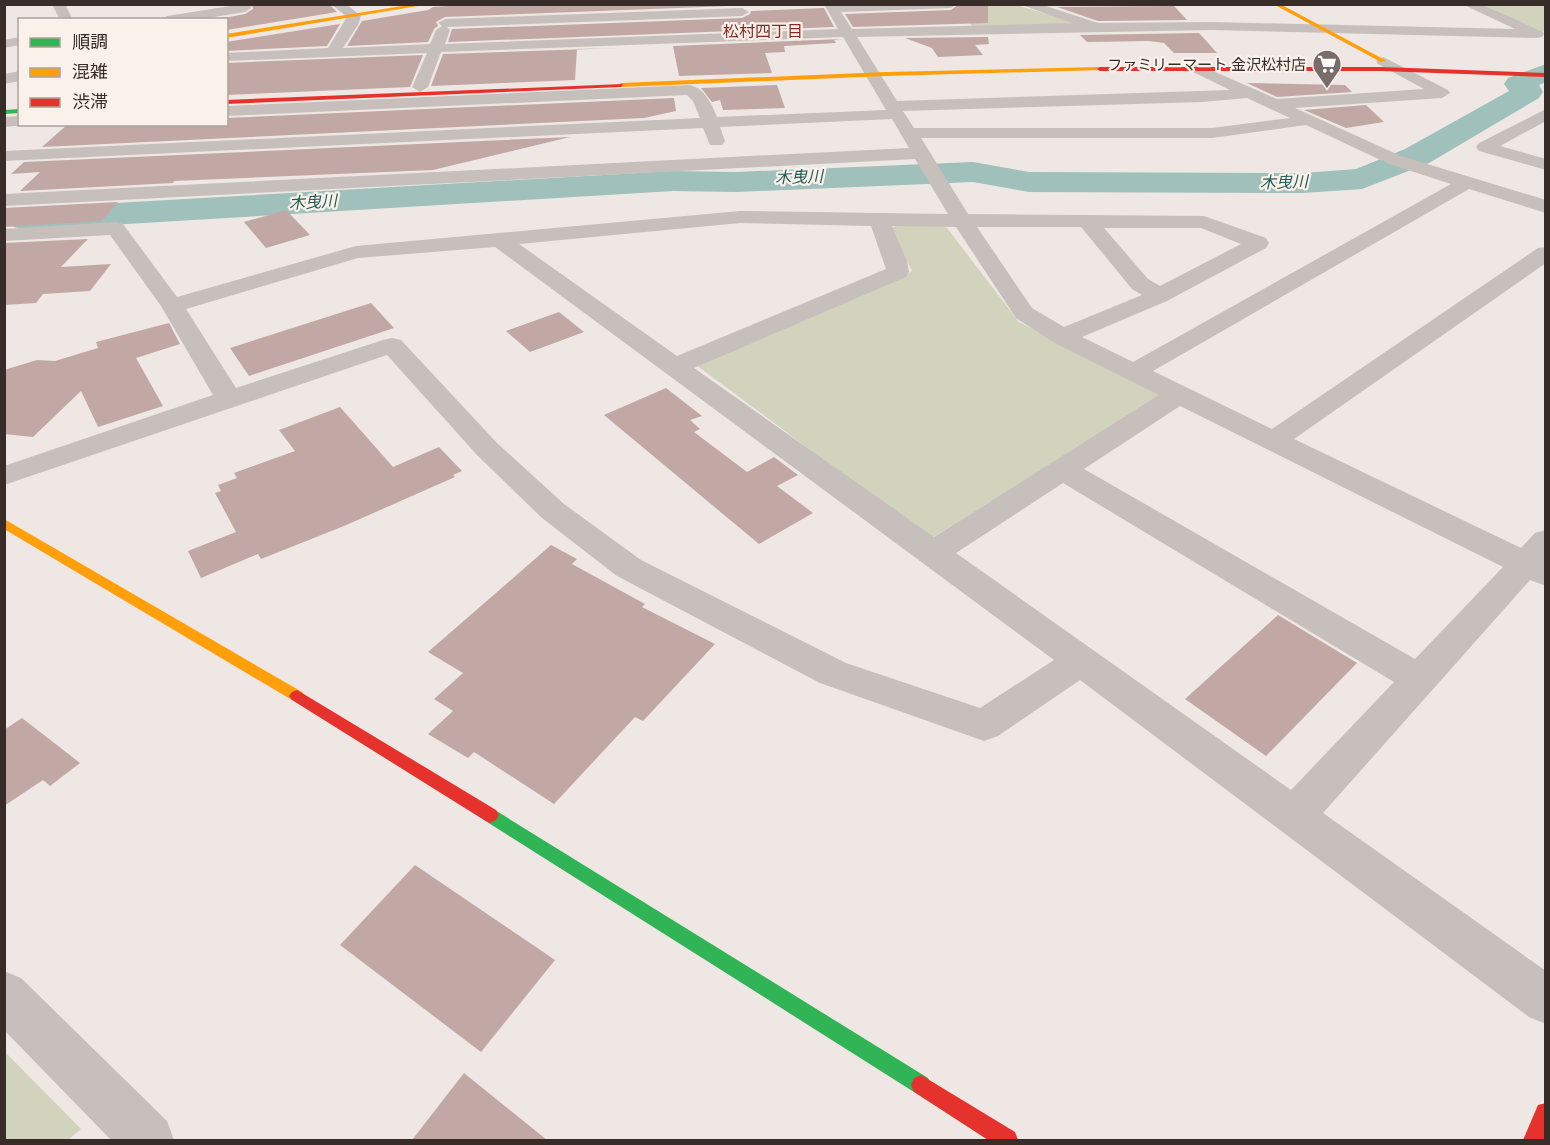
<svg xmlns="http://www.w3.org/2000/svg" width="1550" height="1145" viewBox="0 0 1550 1145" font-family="'Space Grotesk','Noto Sans JP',sans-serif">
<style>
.green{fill:#d2d3bd}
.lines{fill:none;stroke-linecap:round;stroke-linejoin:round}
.river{fill:#9fc0bb;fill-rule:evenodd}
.building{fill:#c1a8a5}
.street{fill:#c7bfbc;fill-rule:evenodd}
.fast{fill:#30b455;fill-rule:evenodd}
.slow{fill:#ff9f0a;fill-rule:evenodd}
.jam{fill:#e5322d;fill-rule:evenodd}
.labels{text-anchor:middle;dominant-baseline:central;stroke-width:4.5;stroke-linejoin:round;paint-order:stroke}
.far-poi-label{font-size:15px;fill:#382c29;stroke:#faf1eb;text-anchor:end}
.far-neighbourhood-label{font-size:16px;fill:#872a23;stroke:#faf1eb}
.far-water-label{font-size:16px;font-style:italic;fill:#1f5a54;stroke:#faf1eb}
</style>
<rect width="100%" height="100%" fill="#eee7e3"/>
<g class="green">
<polygon points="1016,5 1074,22 1070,24 972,26 956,6"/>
<polygon points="1478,5 1545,5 1545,32"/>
<polygon points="934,223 947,228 1019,322 1162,395 930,539 696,365 902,278 912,271 891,228 900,224"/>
<polygon points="4,1051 81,1129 68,1140 5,1140"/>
</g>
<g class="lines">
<polygon class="river" points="1546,64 1546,82 1539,85 1543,92 1539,98 1429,163 1362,189 1303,193 1029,192 973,182 736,192 673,191 27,230 14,227 8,219 14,211 27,208 673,171 736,172 973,162 1029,172 1303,173 1356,169 1405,149 1509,91 1504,84 1508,78"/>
</g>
<g class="building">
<polygon points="252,4 329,4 337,12 226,30 226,20 213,20 245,14 253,9"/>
<polygon points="476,4 606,6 729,4 730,6 445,17 436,22 438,26 434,29 428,42 347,46 362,21 428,10 433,7"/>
<polygon points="959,4 988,4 988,23 853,27 845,14 951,10"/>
<polygon points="1174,6 1187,20 1098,21 1057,7"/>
<polygon points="824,8 834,27 448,42 452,29 742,18 750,14 751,11"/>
<polygon points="340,24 327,46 226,51 226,42"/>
<polygon points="1199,33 1217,53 1174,53 1164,43 1149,41 1087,42 1080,35"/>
<polygon points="988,37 989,44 975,45 983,55 938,57 932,48 905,38"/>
<polygon points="842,39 834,40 836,43 784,46 785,52 765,53 772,73 679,76 673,46"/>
<polygon points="620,48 577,49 575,80 431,86 443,54"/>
<polygon points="423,55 410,87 226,95 226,63"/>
<polygon points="1247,83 1345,85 1352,92 1277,97"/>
<polygon points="777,85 785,108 723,110 720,100 712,102 701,88"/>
<polygon points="674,98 676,111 644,118 42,147 68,124 226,124 226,118"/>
<polygon points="1366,105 1384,122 1346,128 1304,110"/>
<polygon points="570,137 433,170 174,181 173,183 20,191 40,172 11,174 24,162"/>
<polygon points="118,202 102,221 4,227 4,208"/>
<polygon points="286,210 310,235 266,248 244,222"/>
<polygon points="88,239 61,267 111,264 90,291 43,294 36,303 4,305 4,243"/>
<polygon points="371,303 394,328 249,376 230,348"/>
<polygon points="559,312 584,332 530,352 506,331"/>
<polygon points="169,323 180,344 136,358 163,406 98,427 81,391 33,437 4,434 4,370 37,360 55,361 98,348 96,342"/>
<polygon points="666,388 702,416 690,420 700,429 694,432 747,472 774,457 798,475 777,486 813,513 759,544 604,415"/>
<polygon points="340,407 393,467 439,447 462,471 453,475 455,477 344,526 261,559 258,554 201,578 188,551 236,532 215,493 221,491 218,485 237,478 234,473 295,451 279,430"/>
<polygon points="551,545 577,559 572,564 645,604 642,607 715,644 643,721 635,717 554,804 474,752 468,758 428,734 453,711 434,699 463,673 428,652"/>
<polygon points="1278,615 1357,663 1266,756 1185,699"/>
<polygon points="22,718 80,763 50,786 43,780 4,806 4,730"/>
<polygon points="415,865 555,960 481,1052 340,945"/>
<polygon points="464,1073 547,1140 412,1140"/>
</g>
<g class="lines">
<g class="street">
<polygon points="52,4 65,4 73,20 60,20"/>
<polygon points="243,4 250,5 251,8 245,12 196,20 161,20 167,16"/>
<path d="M331,4H346L361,16L358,25L343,48L430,44L436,30L442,26L438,23L445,19L742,8L749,12L742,16L447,27L450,30L445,44L838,29L824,4H957L951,8L841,12L852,29L1072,23L1019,4H1040L1098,23L1212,22L1515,29L1462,4H1480L1542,31L1544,34L1542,37L1537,38L1212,30L857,37L897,101L1230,90L1187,69L1185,66L1192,62L1277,99L1424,89L1378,64L1376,61L1383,57L1448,90L1450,93L1442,98L1295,108L1401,156L1546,200V213L1469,189L1153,371L1272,429L1538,248L1546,247V263L1294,439L1521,548L1535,533L1546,530V586L1530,580L1323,813L1546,971V1024L1529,1017L1080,680L998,736L984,741L820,683L617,576L542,518L477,455L387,355L4,485V466L213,395L161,306L110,235L4,241V229L116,222L123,224L177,297L356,246L740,211L948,214L915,159L4,206V194L909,148L892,119L720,127L725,141L722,145H710L703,128L4,161V151L700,118L693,101L687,95L226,116V106L690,85C705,89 712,104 717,117L886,110L843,37L441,52L428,87L420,92L412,87L427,53L226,61V53L328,48L347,17ZM1247,98L1290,118L1212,128H914L903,111L1203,102ZM1306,125L1389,164L1451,184L1133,362L1082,337L1167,301L1266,248L1269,243L1266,238L1204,216L968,214L921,138H1212ZM740,223L871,226L886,269L677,356L519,244ZM892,226L956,227L1016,318L1053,342L1159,395L934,537L694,368L906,277L909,272L907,261ZM977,227H1081L1132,289L1142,295L1064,327L1032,308ZM1104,228H1201L1241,244L1160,286L1148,279ZM495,247L1054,660L980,708L846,663L641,560L564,504L497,443L401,340L392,338L383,340L236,388L186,309L358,258ZM1180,406L1503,567L1415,659L1084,469ZM1063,483L1394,682L1291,790L956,553Z"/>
<polygon points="20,37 20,45 4,48 4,40"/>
<polygon points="20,71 20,81 4,84 4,74"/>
<polygon points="1546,109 1546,121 1500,146 1546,159 1546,170 1479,151 1476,147 1479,143"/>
<polygon points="20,116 20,124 26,125 4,127 4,117"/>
<polygon points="4,971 21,978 167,1121 174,1140 111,1140 4,1030"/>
</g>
<g class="fast">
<polygon points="20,109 20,113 4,114 4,110"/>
<polygon points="490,807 928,1078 931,1085 928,1092 921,1095 914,1092 484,820 481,815 484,810"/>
</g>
<g class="slow">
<polygon points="415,4 430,4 226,38 226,34"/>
<polygon points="1280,4 1385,60 1386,61 1381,62 1273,4"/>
<polygon points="1100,67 1102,70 886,76 621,87 618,85 621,83 886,72"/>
<polygon points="4,519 302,692 305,696 302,700 297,702 292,700 4,529"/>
</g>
<g class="jam">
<polygon points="1381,67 1546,73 1546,77 1381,71 1100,71 1097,69 1100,67"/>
<polygon points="623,84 621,87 226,104 226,100"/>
<polygon points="297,690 496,810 499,815 496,820 490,823 484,820 292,700 289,696 292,692"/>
<polygon points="921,1075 1015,1132 1018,1140 988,1140 914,1092 911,1085 914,1078"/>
<polygon points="1546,1103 1545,1140 1523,1140 1538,1105"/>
</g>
</g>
<defs>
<g id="supermarket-pin" transform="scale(1.5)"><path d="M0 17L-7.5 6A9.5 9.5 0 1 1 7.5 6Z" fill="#786d6a" stroke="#faf1eb"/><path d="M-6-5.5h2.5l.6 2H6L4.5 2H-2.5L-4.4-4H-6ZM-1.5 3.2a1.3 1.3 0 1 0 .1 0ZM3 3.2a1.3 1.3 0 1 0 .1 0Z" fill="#fff"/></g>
</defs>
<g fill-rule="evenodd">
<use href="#supermarket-pin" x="1327" y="64"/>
</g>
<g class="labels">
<g class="far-poi-label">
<text x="1306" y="64">ファミリーマート 金沢松村店</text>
</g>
<g class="far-neighbourhood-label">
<text x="763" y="31">松村四丁目</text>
</g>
<g class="far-water-label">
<text transform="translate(799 177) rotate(-2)">木曳川</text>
<text transform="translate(1284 182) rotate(-1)">木曳川</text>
<text transform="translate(313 202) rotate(-3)">木曳川</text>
</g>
</g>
<rect width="1550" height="1145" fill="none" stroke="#382c29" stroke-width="12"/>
<rect x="18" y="18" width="210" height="108" fill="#faf1eb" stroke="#aca29d" stroke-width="1.5"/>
<rect x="30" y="38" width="30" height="9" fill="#30b455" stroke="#aca29d" stroke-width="1.5"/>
<text x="72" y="48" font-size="18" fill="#382c29">順調</text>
<rect x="30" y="68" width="30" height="9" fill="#ff9f0a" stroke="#aca29d" stroke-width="1.5"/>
<text x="72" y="78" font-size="18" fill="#382c29">混雑</text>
<rect x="30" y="98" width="30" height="9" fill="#e5322d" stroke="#aca29d" stroke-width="1.5"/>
<text x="72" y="108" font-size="18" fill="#382c29">渋滞</text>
</svg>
